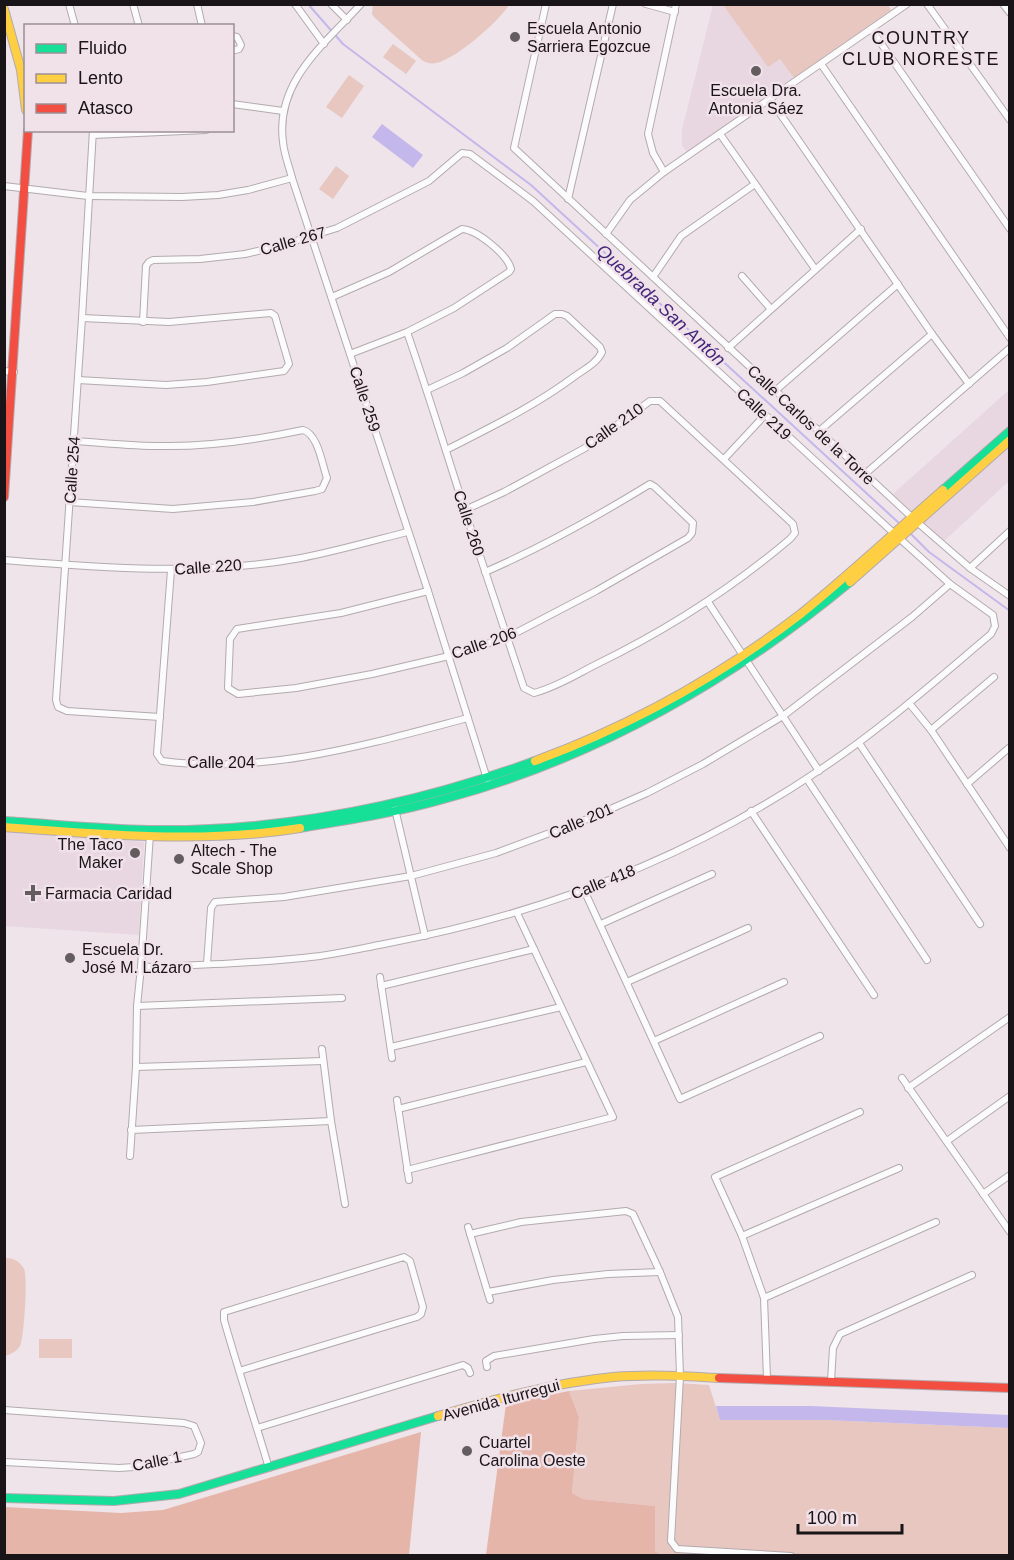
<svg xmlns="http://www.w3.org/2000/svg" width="1014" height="1560" viewBox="0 0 1014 1560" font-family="Helvetica,sans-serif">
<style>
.built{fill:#e8d7e0}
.green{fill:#e7c7c0}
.forest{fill:#e5b5a9}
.water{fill:#c4b7eb}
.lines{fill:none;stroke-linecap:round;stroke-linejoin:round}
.stream{stroke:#c4b7eb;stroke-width:2}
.street-casing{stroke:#b2aaae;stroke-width:8}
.fast-casing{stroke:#b2aaae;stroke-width:10}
.slow-casing{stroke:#b2aaae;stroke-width:10}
.jam-casing{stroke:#b2aaae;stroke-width:10}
.street{stroke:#fcfbfc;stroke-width:6}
.fast{stroke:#16e098;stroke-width:8}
.slow{stroke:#ffcf43;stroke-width:8}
.jam{stroke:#f24e42;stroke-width:8}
.poi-dot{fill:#645d60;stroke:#f1e1e9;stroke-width:2}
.labels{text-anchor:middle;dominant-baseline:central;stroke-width:5;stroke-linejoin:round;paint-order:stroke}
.poi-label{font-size:16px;fill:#191417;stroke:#f1e1e9;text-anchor:start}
.street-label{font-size:16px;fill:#191417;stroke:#f1e1e9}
.neighbourhood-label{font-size:18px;letter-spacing:1.5px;fill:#191417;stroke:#f1e1e9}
.water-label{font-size:18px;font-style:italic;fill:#41277a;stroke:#f1e1e9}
</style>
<rect width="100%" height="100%" fill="#eee4e9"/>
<g class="built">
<polygon points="713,5 723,5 768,66 780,59 794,78 687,153 682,145 682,130"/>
<polygon points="1009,390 1009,481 944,541 893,494"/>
<polygon points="5,831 144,842 139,935 5,926"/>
</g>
<g class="green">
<path d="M373,4H509V5C498,22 456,59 436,63C431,64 428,63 423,61L375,18L372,14Z"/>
<polygon points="888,5 891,10 794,78 780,59 768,67 723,5"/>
<polygon points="393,44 416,61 406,74 383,57"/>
<polygon points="349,75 364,86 342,118 326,107"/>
<polygon points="336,166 349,176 333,199 319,189"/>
<path d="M5,1258C13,1258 20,1261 24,1269C28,1276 24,1339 20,1346C16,1352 11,1354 5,1356Z"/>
<rect x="39" y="1339" width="33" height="19"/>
<polygon points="675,1383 709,1385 720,1420 825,1420 1009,1428 1009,1555 660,1555 654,1551 655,1506 583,1499 572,1493 579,1417 569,1391 641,1384"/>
</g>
<g class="forest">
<polygon points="569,1391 579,1417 572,1493 583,1499 655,1506 655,1551 660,1555 486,1555 506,1404"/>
<polygon points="421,1432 409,1555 5,1555 5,1507 121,1513 163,1510"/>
</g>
<g class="water">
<polygon points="382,124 423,155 413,168 372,137"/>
<polygon points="716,1406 811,1406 1009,1415 1009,1428 825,1420 720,1420"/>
</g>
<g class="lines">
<g class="stream">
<polyline points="308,4 343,44 531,185 900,524"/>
<polyline points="911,534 929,552 1010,611"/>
</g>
<g class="street-casing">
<g id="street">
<polyline points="69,4 75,26"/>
<polyline points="133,4 139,26"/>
<polyline points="197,4 202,26"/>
<polyline points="295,4 324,44"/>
<polyline points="331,4 347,20"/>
<path d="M361,4C325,44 275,81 283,142C284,154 289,166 292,178L428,591L488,782"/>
<polyline points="546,4 514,148 917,522 970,568 1010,596"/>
<polyline points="646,4 675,12"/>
<polyline points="927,4 1010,120"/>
<polyline points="1003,4 1010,13"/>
<polyline points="871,29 1010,229"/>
<polyline points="232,36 237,37 241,45 239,49 232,51"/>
<polyline points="821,64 1010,338"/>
<polyline points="770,99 932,334 969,384"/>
<polyline points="232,104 283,111"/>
<polyline points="93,130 82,318 56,700 58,707 67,711 160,717"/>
<polyline points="720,134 815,269"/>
<polyline points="93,135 206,130"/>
<polyline points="664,172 653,153 648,134 676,4"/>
<polyline points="4,186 88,196 182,197 218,195 248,190 292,178"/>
<polyline points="568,199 613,4"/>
<polyline points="606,234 630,200 664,172 907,4"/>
<polyline points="742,276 770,308"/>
<polyline points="653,277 681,236 755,184"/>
<path d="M332,297L389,272L462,229C477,230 507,254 511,269L509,272L454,308L407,332L350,354"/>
<path d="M407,332C430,398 450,465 472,532C489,584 507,636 524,688L534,693C557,687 577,674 597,664C667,630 731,589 790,539L795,533L793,524L660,401H650L585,448L504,492L465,510"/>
<polyline points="728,348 861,229"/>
<polyline points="4,371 14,372"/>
<polyline points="78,380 166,385 207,382 284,371 289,364 275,316 271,313 169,322 82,318"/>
<path d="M427,390L463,373L507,348L555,314H562L567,316L600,347L602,352C597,363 585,369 575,376C535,406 491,427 446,450"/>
<polyline points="775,391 898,284"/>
<polyline points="818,432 932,334"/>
<polyline points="724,459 765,415"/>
<polyline points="865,474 1010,348"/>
<path d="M69,502L173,509L253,502L315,491L322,489L327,478C322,464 318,434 303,430C260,439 214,446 170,446C138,447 106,443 74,441"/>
<path d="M4,560C103,568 203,576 301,558C337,551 372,541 407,532"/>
<polyline points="970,568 1010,531"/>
<path d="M171,570L157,754L162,761C265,775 369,744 468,718"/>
<path d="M428,591L341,613L237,629L230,639L228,688L238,694L296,688L372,674L449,656L508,637L596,591L688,538L692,533L693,523L655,487L650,484C596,517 543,547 485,572"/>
<polyline points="708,602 819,771"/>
<polyline points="909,703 931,730 1010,848"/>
<polyline points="931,730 994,677"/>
<polyline points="859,743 980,924"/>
<polyline points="807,779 927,960"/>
<polyline points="967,784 1010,747"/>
<polyline points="395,809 425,936"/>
<polyline points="751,811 874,995"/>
<polyline points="584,890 680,1099 820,1036"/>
<polyline points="601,924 712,874"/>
<polyline points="207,964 211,908 215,902 284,897 411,876 496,853 590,818 647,793 703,764 783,716 912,617 950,584"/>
<path d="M141,967C201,965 261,963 320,956C341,953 363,948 384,944C539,915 687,859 818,771C879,731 934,682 991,634L995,626L993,615L950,584L899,538L533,201L470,154L462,153L429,181L337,228L279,246L245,254L200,259L153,260L149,262L146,266L143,322"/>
<polyline points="380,977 392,1058"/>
<polyline points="627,982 748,928"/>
<polyline points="381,986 534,949"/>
<polyline points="137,1006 342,998"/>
<polyline points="654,1041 784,982"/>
<polyline points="391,1047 561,1007"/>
<polyline points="322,1049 331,1121 345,1204"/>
<polyline points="136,1067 323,1061"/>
<polyline points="902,1078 1010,1232"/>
<polyline points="908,1088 1010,1017"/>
<polyline points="397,1100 409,1180"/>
<polyline points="398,1109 586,1062"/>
<polyline points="131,1130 331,1121"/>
<polyline points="947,1141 1010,1096"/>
<polyline points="130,1156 136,1067 137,1006 141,967 150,834"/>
<polyline points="407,1170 613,1117 517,913"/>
<polyline points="983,1194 1010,1175"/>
<polyline points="468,1227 490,1300"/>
<polyline points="470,1234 521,1222 626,1211 633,1214 660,1272 678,1317 680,1376 671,1541 677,1549 791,1556"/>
<polyline points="742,1236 899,1168"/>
<polyline points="488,1292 553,1280 608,1274 660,1272"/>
<polyline points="764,1298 936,1222"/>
<polyline points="487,1367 486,1361 494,1356 594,1339 623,1336 679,1335"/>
<path d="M239,1371L417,1317L421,1314L423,1307L410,1261L404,1257L224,1312V1320C238,1369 254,1418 269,1468"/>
<polyline points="767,1378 764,1298 742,1236 715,1177 860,1112"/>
<polyline points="831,1381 833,1348 840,1334 972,1275"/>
<polyline points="4,1410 184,1423 194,1426 201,1443 198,1452 194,1454 134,1467 119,1468 4,1462"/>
<polyline points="257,1428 463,1365 468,1368 470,1373"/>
</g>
</g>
<g class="fast-casing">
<g id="fast">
<polyline points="943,490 1010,431"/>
<path d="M4,821C52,824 101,829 149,830C281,832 412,806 535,761"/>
<path d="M300,828C349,820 399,812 447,798C597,757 732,680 850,582"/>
<polyline points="4,1498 114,1501 179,1494 438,1416"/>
</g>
</g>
<g class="slow-casing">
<g id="slow">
<polyline points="4,9 21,70 26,110"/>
<polyline points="850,582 1010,440"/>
<path d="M535,761C630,726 722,675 802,613C850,574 896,531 943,490"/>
<path d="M4,827C102,834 202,844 300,828"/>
<path d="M438,1416C496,1399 552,1383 613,1377C648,1374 684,1376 719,1378"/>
</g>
</g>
<g class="jam-casing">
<g id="jam">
<polyline points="4,497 28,130"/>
<polyline points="719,1378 1010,1388"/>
</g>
</g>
<use href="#street" class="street"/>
<use href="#fast" class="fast"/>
<use href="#slow" class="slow"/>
<use href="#jam" class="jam"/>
</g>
<g class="poi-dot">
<circle cx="515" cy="37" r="6"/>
<circle cx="756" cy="71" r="6"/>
<circle cx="135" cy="853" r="6"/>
<circle cx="179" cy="859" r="6"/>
<path d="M30 884h6v6h6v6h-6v6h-6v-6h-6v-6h6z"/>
<circle cx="70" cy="958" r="6"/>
<circle cx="467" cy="1451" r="6"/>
</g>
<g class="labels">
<g class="poi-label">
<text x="527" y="28">Escuela Antonio<tspan x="527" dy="18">Sarriera Egozcue</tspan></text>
<text x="756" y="90" text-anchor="middle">Escuela Dra.<tspan x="756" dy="18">Antonia Sáez</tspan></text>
<text x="123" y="844" text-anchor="end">The Taco<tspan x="123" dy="18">Maker</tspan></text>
<text x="191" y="850">Altech - The<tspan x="191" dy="18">Scale Shop</tspan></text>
<text x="45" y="893">Farmacia Caridad</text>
<text x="82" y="949">Escuela Dr.<tspan x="82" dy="18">José M. Lázaro</tspan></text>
<text x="479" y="1442">Cuartel<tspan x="479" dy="18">Carolina Oeste</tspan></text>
</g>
<g class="street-label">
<text transform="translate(293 241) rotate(-16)">Calle 267</text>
<text transform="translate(365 399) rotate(72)">Calle 259</text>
<text transform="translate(764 414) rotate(43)">Calle 219</text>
<text transform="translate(811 425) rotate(43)">Calle Carlos de la Torre</text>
<text transform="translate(614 426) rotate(-35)">Calle 210</text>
<text transform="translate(72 470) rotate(-86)">Calle 254</text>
<text transform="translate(469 523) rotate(72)">Calle 260</text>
<text transform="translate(208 567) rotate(-4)">Calle 220</text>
<text transform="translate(484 643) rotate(-19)">Calle 206</text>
<text x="221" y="762">Calle 204</text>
<text transform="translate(581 821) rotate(-23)">Calle 201</text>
<text transform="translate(603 882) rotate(-22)">Calle 418</text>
<text transform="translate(501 1400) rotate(-15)">Avenida Iturregui</text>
<text transform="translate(157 1461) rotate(-11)">Calle 1</text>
</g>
<g class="neighbourhood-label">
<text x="921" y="38">COUNTRY<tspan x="921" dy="21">CLUB NORESTE</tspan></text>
</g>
<g class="water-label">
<text transform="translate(661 305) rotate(43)">Quebrada San Antón</text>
</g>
</g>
<rect width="1014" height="1560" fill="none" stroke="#191417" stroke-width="12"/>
<rect x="24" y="24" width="210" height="108" fill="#f1e1e9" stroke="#9b8f95" stroke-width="1.5"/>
<rect x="36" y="44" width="30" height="9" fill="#16e098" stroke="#9b8f95" stroke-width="1.5"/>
<text x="78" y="54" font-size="18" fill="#191417">Fluido</text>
<rect x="36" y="74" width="30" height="9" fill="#ffcf43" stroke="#9b8f95" stroke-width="1.5"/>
<text x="78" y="84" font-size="18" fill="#191417">Lento</text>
<rect x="36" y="104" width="30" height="9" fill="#f24e42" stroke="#9b8f95" stroke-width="1.5"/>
<text x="78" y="114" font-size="18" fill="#191417">Atasco</text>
<path d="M798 1524v9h104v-9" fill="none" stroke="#191417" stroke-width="3"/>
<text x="807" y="1524" font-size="18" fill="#191417" stroke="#f1e1e9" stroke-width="4.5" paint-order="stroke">100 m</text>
</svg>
